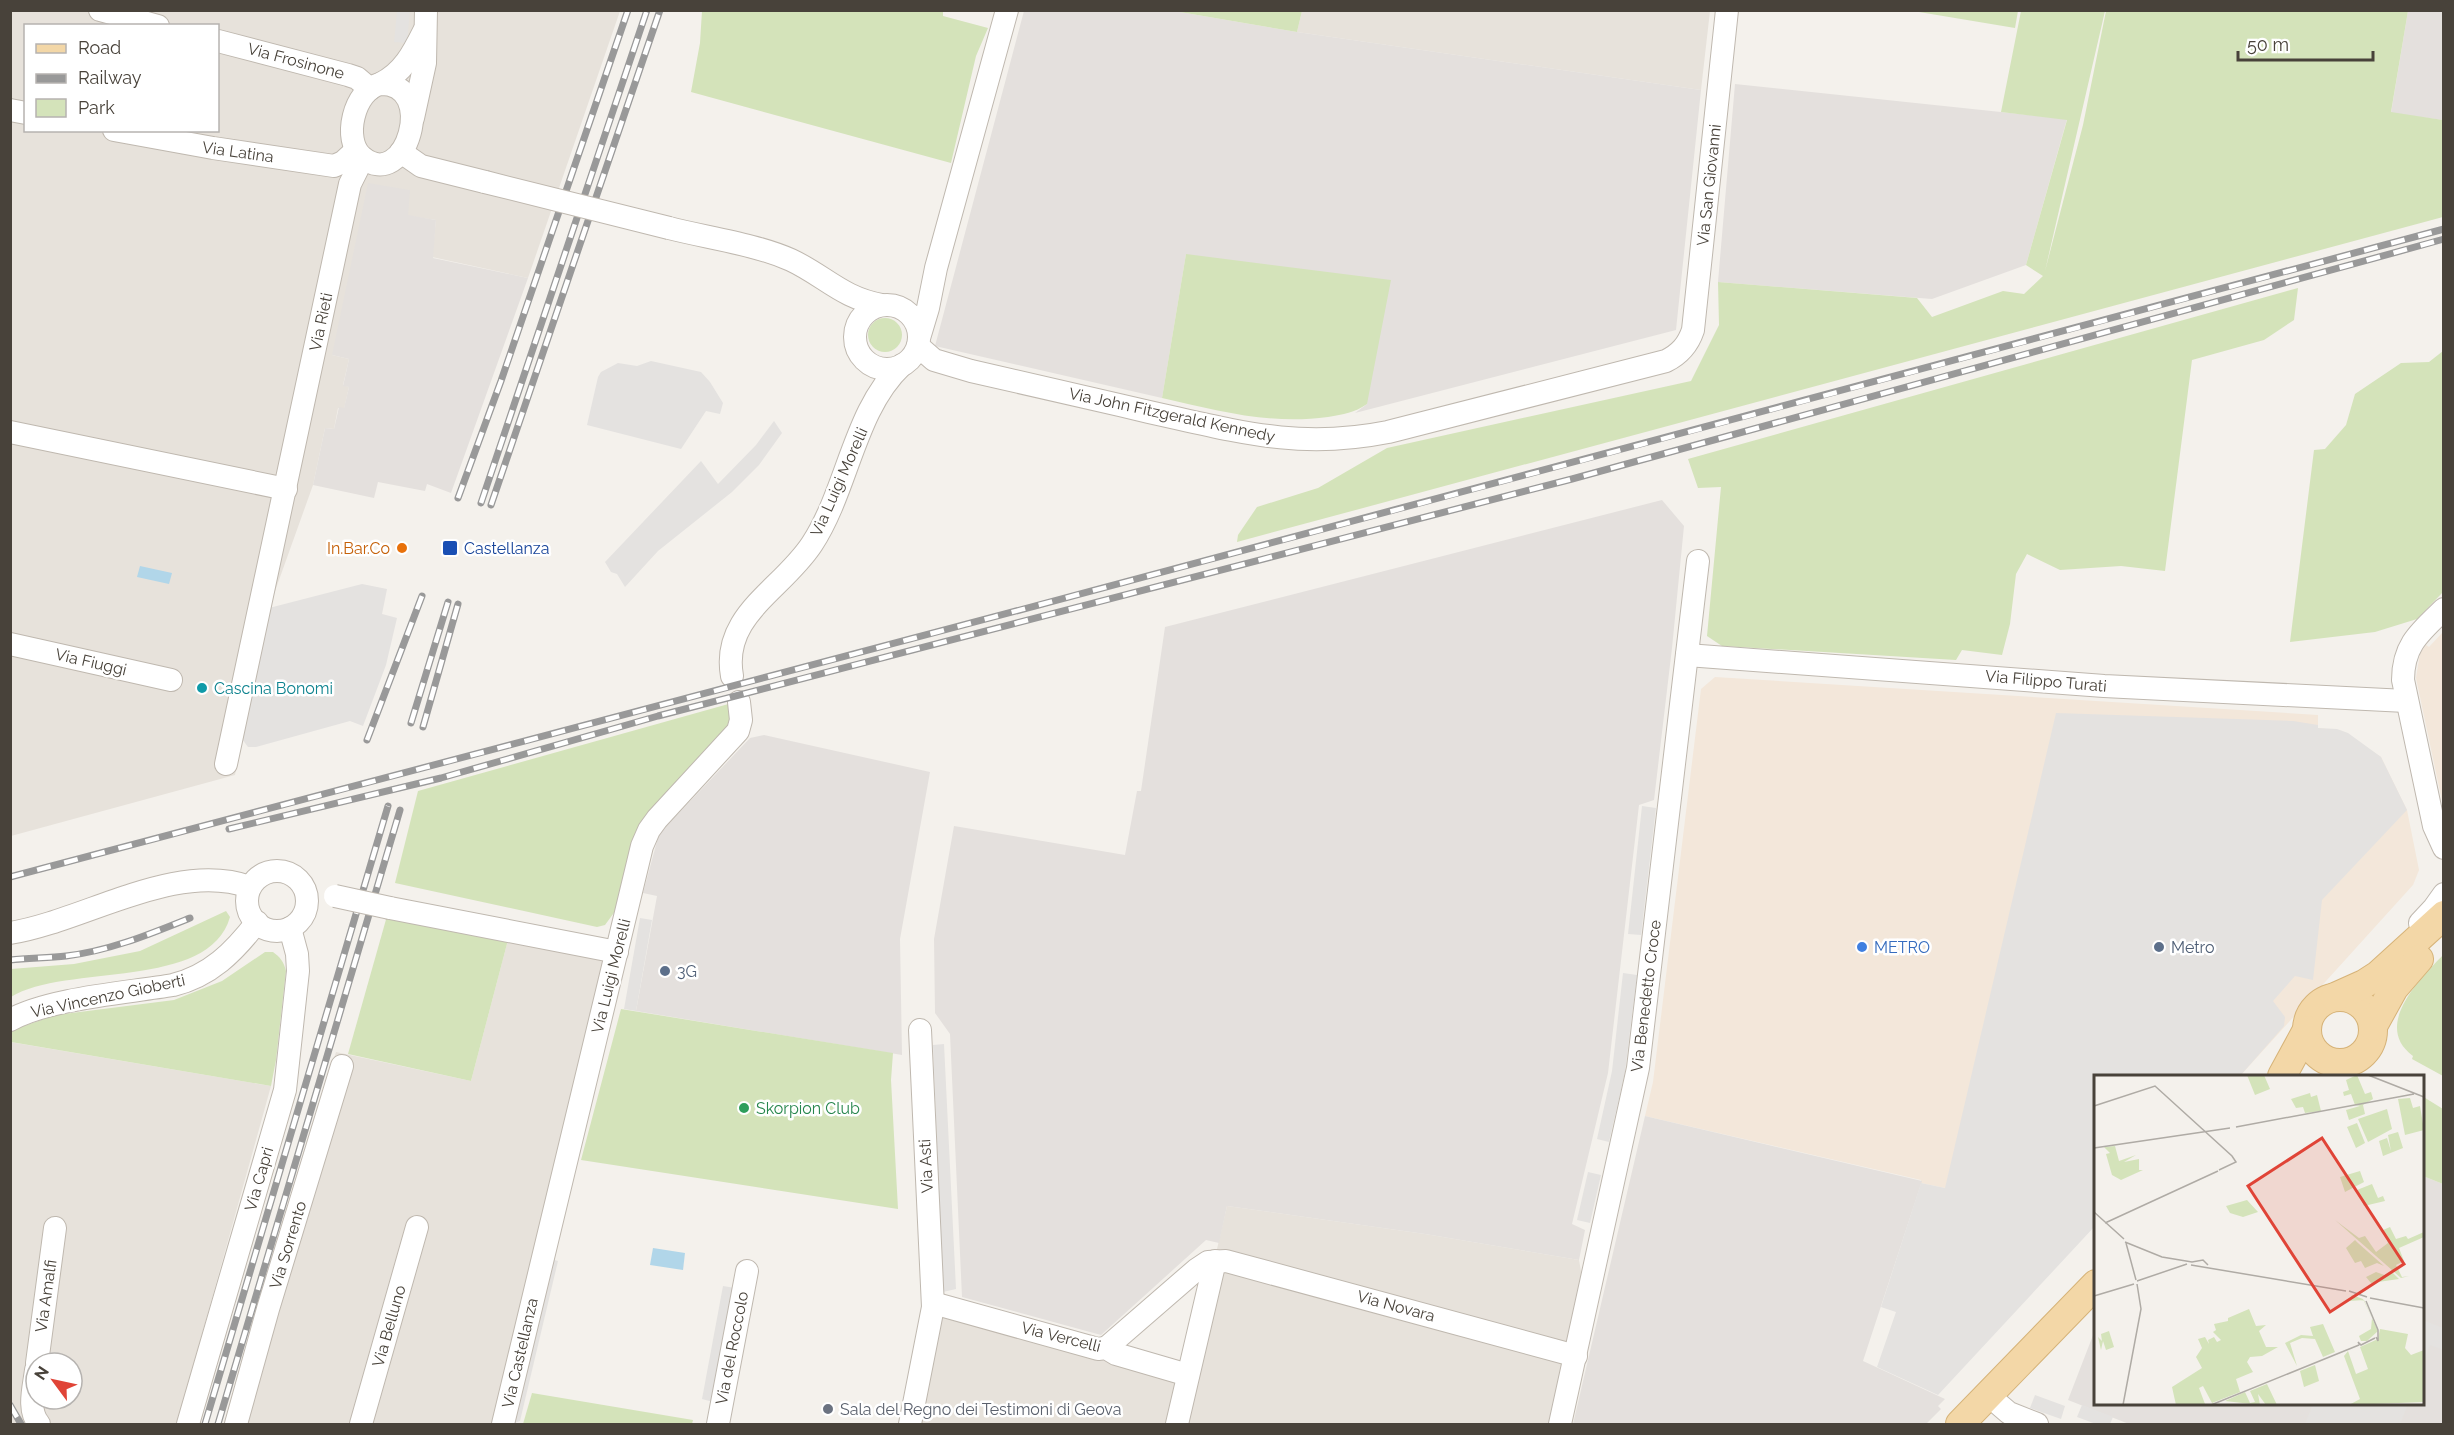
<svg xmlns="http://www.w3.org/2000/svg" width="2454" height="1435" viewBox="0 0 2454 1435" font-family="Raleway,sans-serif">
<style>
.residential{fill:#e7e2db;fill-rule:evenodd}
.commercial{fill:#f3e7da}
.industrial{fill:#e4e0dd}
.green{fill:#d4e3ba}
.parking{fill:#e4e2e0}
.water{fill:#b1d6e9}
.lines{fill:none;stroke-linecap:round;stroke-linejoin:round}
.minor-casing{stroke:#bfb8af;stroke-width:24}
.major-casing{stroke:#d6b378;stroke-width:30}
.minor{stroke:#fff;stroke-width:22}
.major{stroke:#f3d7a7;stroke-width:28}
.rail-casing{stroke:#999;stroke-width:7}
.rail{stroke:#fff;stroke-width:4.5;stroke-dasharray:14;stroke-linecap:butt}
.minor-bridge-casing{stroke:#bfb8af;stroke-width:24;stroke-linecap:butt}
.minor-bridge{stroke:#fff;stroke-width:22}
.food-dot{fill:#e8710a;stroke:#fff;stroke-width:2}
.transit-dot{fill:#1a4fb4;stroke:#fff;stroke-width:2}
.culture-dot{fill:#0f9aa8;stroke:#fff;stroke-width:2}
.shop-dot{fill:#3f7fe0;stroke:#fff;stroke-width:2}
.service-dot{fill:#5c6f8a;stroke:#fff;stroke-width:2}
.leisure-dot{fill:#2e9e5b;stroke:#fff;stroke-width:2}
.worship-dot{fill:#6b7280;stroke:#fff;stroke-width:2}
.labels{text-anchor:middle;dominant-baseline:central;stroke-width:5;stroke-linejoin:round;paint-order:stroke}
.street-label{font-size:16px;fill:#48423a;stroke:#fff}
.food-label{font-size:16px;fill:#c56008;stroke:#fff;text-anchor:end}
.transit-label{font-size:16px;fill:#164399;stroke:#fff;text-anchor:start}
.culture-label{font-size:16px;fill:#0d838f;stroke:#fff;text-anchor:start}
.shop-label{font-size:16px;fill:#366cbe;stroke:#fff;text-anchor:start}
.service-label{font-size:16px;fill:#4e5e75;stroke:#fff;text-anchor:start}
.leisure-label{font-size:16px;fill:#27864d;stroke:#fff;text-anchor:start}
.worship-label{font-size:16px;fill:#5b616d;stroke:#fff;text-anchor:start}
.inset-road{fill:none;stroke:#afaba5;stroke-width:1.5}
.view{fill:#e04437;fill-opacity:0.15;stroke:#e04437;stroke-width:3}
.inset-edge{fill:none;stroke:#48423a;stroke-width:3}
</style>
<rect width="100%" height="100%" fill="#f4f1ec"/>
<g class="residential">
<path d="M11,11H620L528,278L432,257L436,220L408,216L332,355L349,359L343,385L349,387L344,409L338,408L334,429L325,428L313,485L269,608L235,775L11,836ZM26,26H218V130H26Z"/>
<polygon points="1302,11 1710,11 1701,90 1297,32"/>
<polygon points="508,940 612,958 495,1424 227,1424 336,1052 471,1081"/>
<path d="M10,1042L271,1086L177,1424H11ZM36,1363H72V1399H36Z"/>
<polygon points="1227,1206 1425,1234 1579,1260 1582,1277 1548,1424 910,1424 933,1303 1188,1374"/>
</g>
<g class="commercial">
<polygon points="2443,632 2443,806 2416,678 2420,653 2426,645 2429,647"/>
<polygon points="1715,677 2318,715 2318,728 2342,731 2381,757 2407,810 2419,870 2413,885 2240,1076 2096,1076 1945,1188 1921,1183 1921,1180 1645,1116 1653,1082 1701,689"/>
</g>
<g class="industrial">
<polygon points="1024,11 1174,11 1297,32 1701,90 1676,330 1355,413 1367,404 1186,254 1162,398 935,346"/>
<polygon points="2408,11 2443,11 2443,120 2391,113"/>
<polygon points="1735,84 2067,119 2026,265 1932,299 1718,282"/>
<polygon points="368,183 410,190 408,215 436,220 433,258 528,278 451,493 427,484 425,491 378,482 374,498 313,485 325,428 334,429 339,407 344,408 349,387 343,386 349,359 332,355"/>
<polygon points="1662,500 1684,526 1672,648 1654,800 1639,805 1608,1073 1572,1224 1585,1230 1579,1260 1425,1234 1227,1206 1219,1243 1206,1240 1101,1335 962,1297 950,1034 935,1013 934,939 954,826 1125,855 1137,791 1141,791 1165,627"/>
<polygon points="764,735 930,772 900,939 902,1055 636,1011 657,896 643,893 659,834 750,738"/>
<polygon points="1645,1116 1922,1181 1863,1361 1945,1399 1938,1406 1941,1409 1926,1424 1573,1424"/>
<polygon points="2423,1176 2443,1184 2443,1424 2129,1424 2068,1400 2095,1330 2096,1404 2422,1404"/>
</g>
<g class="green">
<polygon points="702,11 943,11 943,16 988,28 976,56 951,163 691,92 700,43"/>
<polygon points="1174,11 1302,10 1302,11 1297,32"/>
<polygon points="1913,11 2018,11 2015,28"/>
<polygon points="2021,11 2105,11 2045,271 2083,125 2106,11 2408,11 2391,112 2443,120 2443,217 1237,542 1238,535 1257,507 1318,488 1387,448 1691,381 1719,325 1718,282 1917,298 1932,317 2003,291 2024,294 2043,276 2026,265 2067,120 2001,112"/>
<path d="M1186,254L1391,280L1367,404C1354,413 1344,414 1328,417C1270,425 1219,411 1162,398Z"/>
<polygon points="2298,288 2294,320 2264,340 2192,360 2165,571 2121,566 2060,570 2027,554 2016,574 2010,624 2002,655 1962,650 1956,660 1722,646 1707,636 1721,487 1698,488 1688,459"/>
<circle cx="885" cy="335" r="17"/>
<polygon points="2443,351 2443,592 2417,619 2375,632 2290,642 2314,450 2325,449 2346,425 2355,394 2401,363 2429,362"/>
<polygon points="732,703 734,719 652,813 616,910 605,925 597,927 395,883 418,791"/>
<path d="M226,911L230,917C209,991 66,963 11,997V969L74,964L140,951Z"/>
<polygon points="387,916 508,940 471,1081 348,1054"/>
<path d="M265,952H273C280,957 284,962 286,971L276,1060L271,1086L11,1042L12,1030L56,1015L174,1000L222,981Z"/>
<path d="M2443,955V1076L2412,1059L2413,1056C2372,1026 2420,979 2443,955Z"/>
<polygon points="621,1009 893,1053 891,1080 898,1209 581,1160"/>
<polygon points="2422,1096 2443,1109 2443,1184 2423,1176"/>
<polygon points="532,1393 693,1420 692,1424 523,1424"/>
</g>
<g class="parking">
<polygon points="397,11 410,11 407,43 394,42"/>
<polygon points="651,361 701,372 710,382 723,403 720,414 706,411 681,449 587,425 598,377 601,372 618,363 637,366"/>
<polygon points="774,421 782,433 759,465 732,492 658,551 625,587 617,574 611,572 605,562 701,461 718,484 756,445"/>
<polygon points="362,584 387,589 382,614 397,618 386,665 363,726 350,721 256,747 248,747 242,739 269,608"/>
<polygon points="2056,713 2293,721 2318,725 2318,728 2337,729 2348,733 2381,757 2407,810 2322,900 2313,980 2295,976 2273,1001 2285,1017 2284,1026 2240,1076 2096,1076 2095,1226 1938,1395 1877,1367 1896,1312 1881,1307 1921,1183 1945,1188"/>
<polygon points="1642,806 1656,808 1641,935 1628,934"/>
<polygon points="640,918 652,920 636,1011 624,1009"/>
<polygon points="1623,973 1637,975 1625,1072 1609,1142 1597,1139 1612,1071"/>
<polygon points="944,1044 956,1289 943,1292 933,1045"/>
<polygon points="1588,1172 1601,1175 1590,1223 1577,1220"/>
<polygon points="551,1259 558,1261 520,1421 512,1424"/>
<polygon points="723,1286 735,1288 713,1402 702,1399"/>
<polygon points="2423,1320 2443,1328 2444,1350 2430,1345 2423,1364"/>
<polygon points="2035,1395 2065,1406 2061,1419 2030,1408"/>
<polygon points="2313,1404 2408,1404 2400,1424 2305,1424"/>
<polygon points="2082,1405 2113,1417 2110,1424 2096,1424 2077,1417"/>
</g>
<g class="water">
<polygon points="140,566 172,573 169,584 137,577"/>
<polygon points="653,1248 685,1253 683,1270 650,1265"/>
</g>
<g class="lines">
<g class="minor-casing">
<g id="minor">
<polyline points="100,10 158,26"/>
<polyline points="218,41 348,75 357,78 370,89"/>
<path d="M380,84C439,82 406,194 362,157C342,140 354,90 380,84Z"/>
<path d="M380,84C403,73 413,53 424,31"/>
<polyline points="10,110 26,113"/>
<polyline points="413,118 425,63 426,10"/>
<polyline points="114,130 213,148 334,166 343,162 356,150"/>
<polyline points="401,152 421,166 485,182"/>
<path d="M669,228C708,238 755,244 791,260C825,276 842,298 882,305"/>
<circle cx="887" cy="337" r="32"/>
<polyline points="919,338 928,308 936,268 1007,10"/>
<path d="M918,346L934,360L971,371C1031,385 1090,398 1149,412C1236,431 1298,450 1388,432L1666,361C1680,354 1688,345 1693,330L1727,10"/>
<polyline points="10,432 286,489"/>
<path d="M2444,609C2420,632 2403,645 2403,680L2434,826L2444,848"/>
<polyline points="10,644 171,680"/>
<polyline points="1687,655 2104,686 2406,701"/>
<path d="M732,676C721,615 782,590 812,544C848,489 854,410 902,365"/>
<polyline points="226,764 350,184 363,158"/>
<circle cx="277" cy="901" r="30"/>
<polyline points="390,908 617,952"/>
<polyline points="2420,923 2434,908 2444,894"/>
<path d="M10,933C85,921 175,860 250,887"/>
<path d="M10,1020C50,998 126,993 173,985C210,976 234,952 257,922"/>
<polyline points="933,1303 1098,1349 1106,1348 1116,1354 1188,1375"/>
<polyline points="1106,1348 1196,1270 1208,1262 1226,1261 1576,1356"/>
<polyline points="37,1363 55,1228"/>
<path d="M36,1370C34,1387 27,1410 39,1424"/>
<polyline points="1988,1395 2009,1413 2037,1424"/>
<polyline points="188,1424 285,1090 298,971 297,954 290,928"/>
<polyline points="236,1424 268,1309 342,1066"/>
<polyline points="361,1424 417,1227"/>
<polyline points="503,1424 642,846 649,830 657,819 738,731 741,720 739,702"/>
<polyline points="718,1424 747,1271"/>
<polyline points="910,1424 933,1307 920,1030"/>
<polyline points="1177,1424 1215,1261"/>
<polyline points="1560,1424 1638,1068 1698,561"/>
</g>
</g>
<g class="major-casing">
<g id="major">
<circle cx="2340" cy="1030" r="33"/>
<polyline points="2335,997 2364,984 2378,975 2444,915"/>
<polyline points="2373,1026 2394,988 2419,959"/>
<polyline points="2282,1076 2307,1030"/>
<polyline points="1960,1424 2096,1284"/>
</g>
</g>
<use href="#minor" class="minor"/>
<use href="#major" class="major"/>
<g class="rail-casing">
<g id="rail">
<polyline points="458,498 501,381 628,10"/>
<polyline points="481,503 647,10"/>
<polyline points="491,505 660,10"/>
<polyline points="411,723 448,602"/>
<polyline points="423,727 458,604"/>
<polyline points="367,740 422,596"/>
<polyline points="229,829 441,778 658,716 1572,479 2444,239"/>
<path d="M10,877C822,663 1633,448 2444,229"/>
<path d="M10,960C29,958 48,958 66,956C109,951 150,934 190,918"/>
<polyline points="10,1405 21,1424"/>
<polyline points="205,1424 388,806"/>
<polyline points="218,1424 400,810"/>
</g>
</g>
<use href="#rail" class="rail"/>
<g class="minor-bridge-casing">
<g id="minor-bridge">
<polyline points="485,182 669,228"/>
<polyline points="335,896 390,908"/>
</g>
</g>
<use href="#minor-bridge" class="minor-bridge"/>
</g>
<circle class="food-dot" cx="402" cy="548" r="6"/>
<rect class="transit-dot" x="442" y="540" width="16" height="16" rx="3"/>
<circle class="culture-dot" cx="202" cy="688" r="6"/>
<circle class="shop-dot" cx="1862" cy="947" r="6"/>
<g class="service-dot">
<circle cx="2159" cy="947" r="6"/>
<circle cx="665" cy="971" r="6"/>
</g>
<circle class="leisure-dot" cx="744" cy="1108" r="6"/>
<circle class="worship-dot" cx="828" cy="1409" r="6"/>
<g class="labels">
<g class="street-label">
<text transform="translate(296 61) rotate(15)">Via Frosinone</text>
<text transform="translate(238 152) rotate(8)">Via Latina</text>
<text transform="translate(1709 185) rotate(-84)">Via San Giovanni</text>
<text transform="translate(321 322) rotate(-78)">Via Rieti</text>
<text transform="translate(1172 415) rotate(12)">Via John Fitzgerald Kennedy</text>
<text transform="translate(839 482) rotate(-66)">Via Luigi Morelli</text>
<text transform="translate(91 662) rotate(13)">Via Fiuggi</text>
<text transform="translate(2046 681) rotate(5)">Via Filippo Turati</text>
<text transform="translate(611 976) rotate(-76)">Via Luigi Morelli</text>
<text transform="translate(108 996) rotate(-12)">Via Vincenzo Gioberti</text>
<text transform="translate(1646 996) rotate(-83)">Via Benedetto Croce</text>
<text transform="translate(926 1166) rotate(-93)">Via Asti</text>
<text transform="translate(259 1179) rotate(-74)">Via Capri</text>
<text transform="translate(288 1245) rotate(-73)">Via Sorrento</text>
<text transform="translate(46 1296) rotate(-82)">Via Amalfi</text>
<text transform="translate(1396 1306) rotate(15)">Via Novara</text>
<text transform="translate(389 1326) rotate(-74)">Via Belluno</text>
<text transform="translate(1061 1337) rotate(14)">Via Vercelli</text>
<text transform="translate(732 1348) rotate(-79)">Via del Roccolo</text>
<text transform="translate(520 1353) rotate(-77)">Via Castellanza</text>
</g>
<g class="food-label">
<text x="390" y="548">In.Bar.Co</text>
</g>
<g class="transit-label">
<text x="464" y="548">Castellanza</text>
</g>
<g class="culture-label">
<text x="214" y="688">Cascina Bonomi</text>
</g>
<g class="shop-label">
<text x="1874" y="947">METRO</text>
</g>
<g class="service-label">
<text x="2171" y="947">Metro</text>
<text x="677" y="971">3G</text>
</g>
<g class="leisure-label">
<text x="756" y="1108">Skorpion Club</text>
</g>
<g class="worship-label">
<text x="840" y="1409">Sala del Regno dei Testimoni di Geova</text>
</g>
</g>
<g transform="translate(2094 1075)">
<rect width="330" height="330" fill="#f4f1ec"/>
<path d="M153,0H170L176,14L161,20ZM263,0L271,19L277,17L279,24L269,30L271,39L255,45L252,35L266,31L261,30L257,19L250,21L249,17L255,15L252,5ZM216,18L217,22L223,20L227,36L211,38L209,32L202,33L197,24ZM316,23L319,33L326,31L330,55L311,60L304,24ZM293,34L298,54L274,67L264,44ZM263,48L271,68L262,73L253,52ZM304,57L309,73L289,81L285,66L293,63L297,76L294,60ZM21,71L25,86L42,80L30,87L45,84V95H49L27,105L18,100L12,79L16,78L10,72ZM266,96L270,107L251,117L246,102ZM278,109L284,123L289,121L291,126L270,131L263,115ZM153,125L164,137L149,142L136,138L132,131ZM241,145L265,163L271,161L282,177L294,168L289,155L296,152L302,164L312,161L314,164L330,157V151V162L305,173L310,186L302,190L308,202L315,201L307,203ZM261,165L264,168L290,191L283,188L271,193L267,186L261,188L252,173ZM282,197L293,201L298,197L305,204L277,208L272,202ZM258,220L269,224L284,256L273,266H267L265,261L277,254L278,243L270,225L255,226ZM155,234L162,251L172,250L165,256L172,272H184L168,281L156,282L153,287L159,297L142,304L146,317L118,328L109,311L105,313L111,329L82,330L78,312L108,293L102,282L108,273L104,264L111,262L115,269L114,265L120,262L123,267L127,265L119,257L122,255L120,249L134,246V243ZM229,249L241,277L229,282L221,264L208,263L196,268L203,291L191,268L207,260L219,261L216,252ZM286,254L314,259L311,273L317,280L330,275V327L255,330L266,324L250,281L254,276L262,299L274,294L266,272L284,264ZM15,256L20,272L12,275L9,266L7,275L4,262L8,266L7,259ZM221,290L225,306L210,312L206,296ZM173,309L183,330H172L164,319L166,330L131,326L151,317L156,328L161,327L156,316Z" fill="#d4e3ba"/>
<path class="inset-road" d="M274,0L330,22M0,31L61,11L138,81L142,87L125,95M142,52L320,19M0,73L136,53M0,137L30,164M11,148L124,96M31,167L68,182L98,187L109,185L114,190M32,168L42,205M97,190L252,216M43,206L93,189M255,216L273,222M0,221L40,209M276,223L330,233M272,226L284,255V266L282,262M266,270L264,267L267,270L281,263M29,330L47,234L43,209M117,330L265,270"/>
<path class="view" d="M228,63L310,189L236,237L154,111Z"/>
<rect width="330" height="330" class="inset-edge"/>
</g>
<rect width="2454" height="1435" fill="none" stroke="#48423a" stroke-width="24"/>
<rect x="24" y="24" width="195" height="108" fill="#ffffff" stroke="#b6b3b0" stroke-width="1.5"/>
<rect x="36" y="44" width="30" height="9" fill="#f3d7a7" stroke="#b6b3b0" stroke-width="1.5"/>
<text x="78" y="54" font-size="18" fill="#48423a">Road</text>
<rect x="36" y="74" width="30" height="9" fill="#999999" stroke="#b6b3b0" stroke-width="1.5"/>
<text x="78" y="84" font-size="18" fill="#48423a">Railway</text>
<rect x="36" y="99" width="30" height="18" fill="#d4e3ba" stroke="#b6b3b0" stroke-width="1.5"/>
<text x="78" y="114" font-size="18" fill="#48423a">Park</text>
<g transform="translate(54 1381) rotate(303)"><circle r="28" fill="#ffffff" stroke="#b6b3b0" stroke-width="1.5"/>
<path d="M0-4.5L10 22L0 15L-10 22Z" fill="#e04437"/>
<text y="-9" font-size="16" font-weight="bold" text-anchor="middle" fill="#48423a">N</text>
</g>
<path d="M2238 51v9h135v-9" fill="none" stroke="#48423a" stroke-width="3"/>
<text x="2247" y="51" font-size="18" fill="#48423a" stroke="#ffffff" stroke-width="4.5" paint-order="stroke">50 m</text>
</svg>
